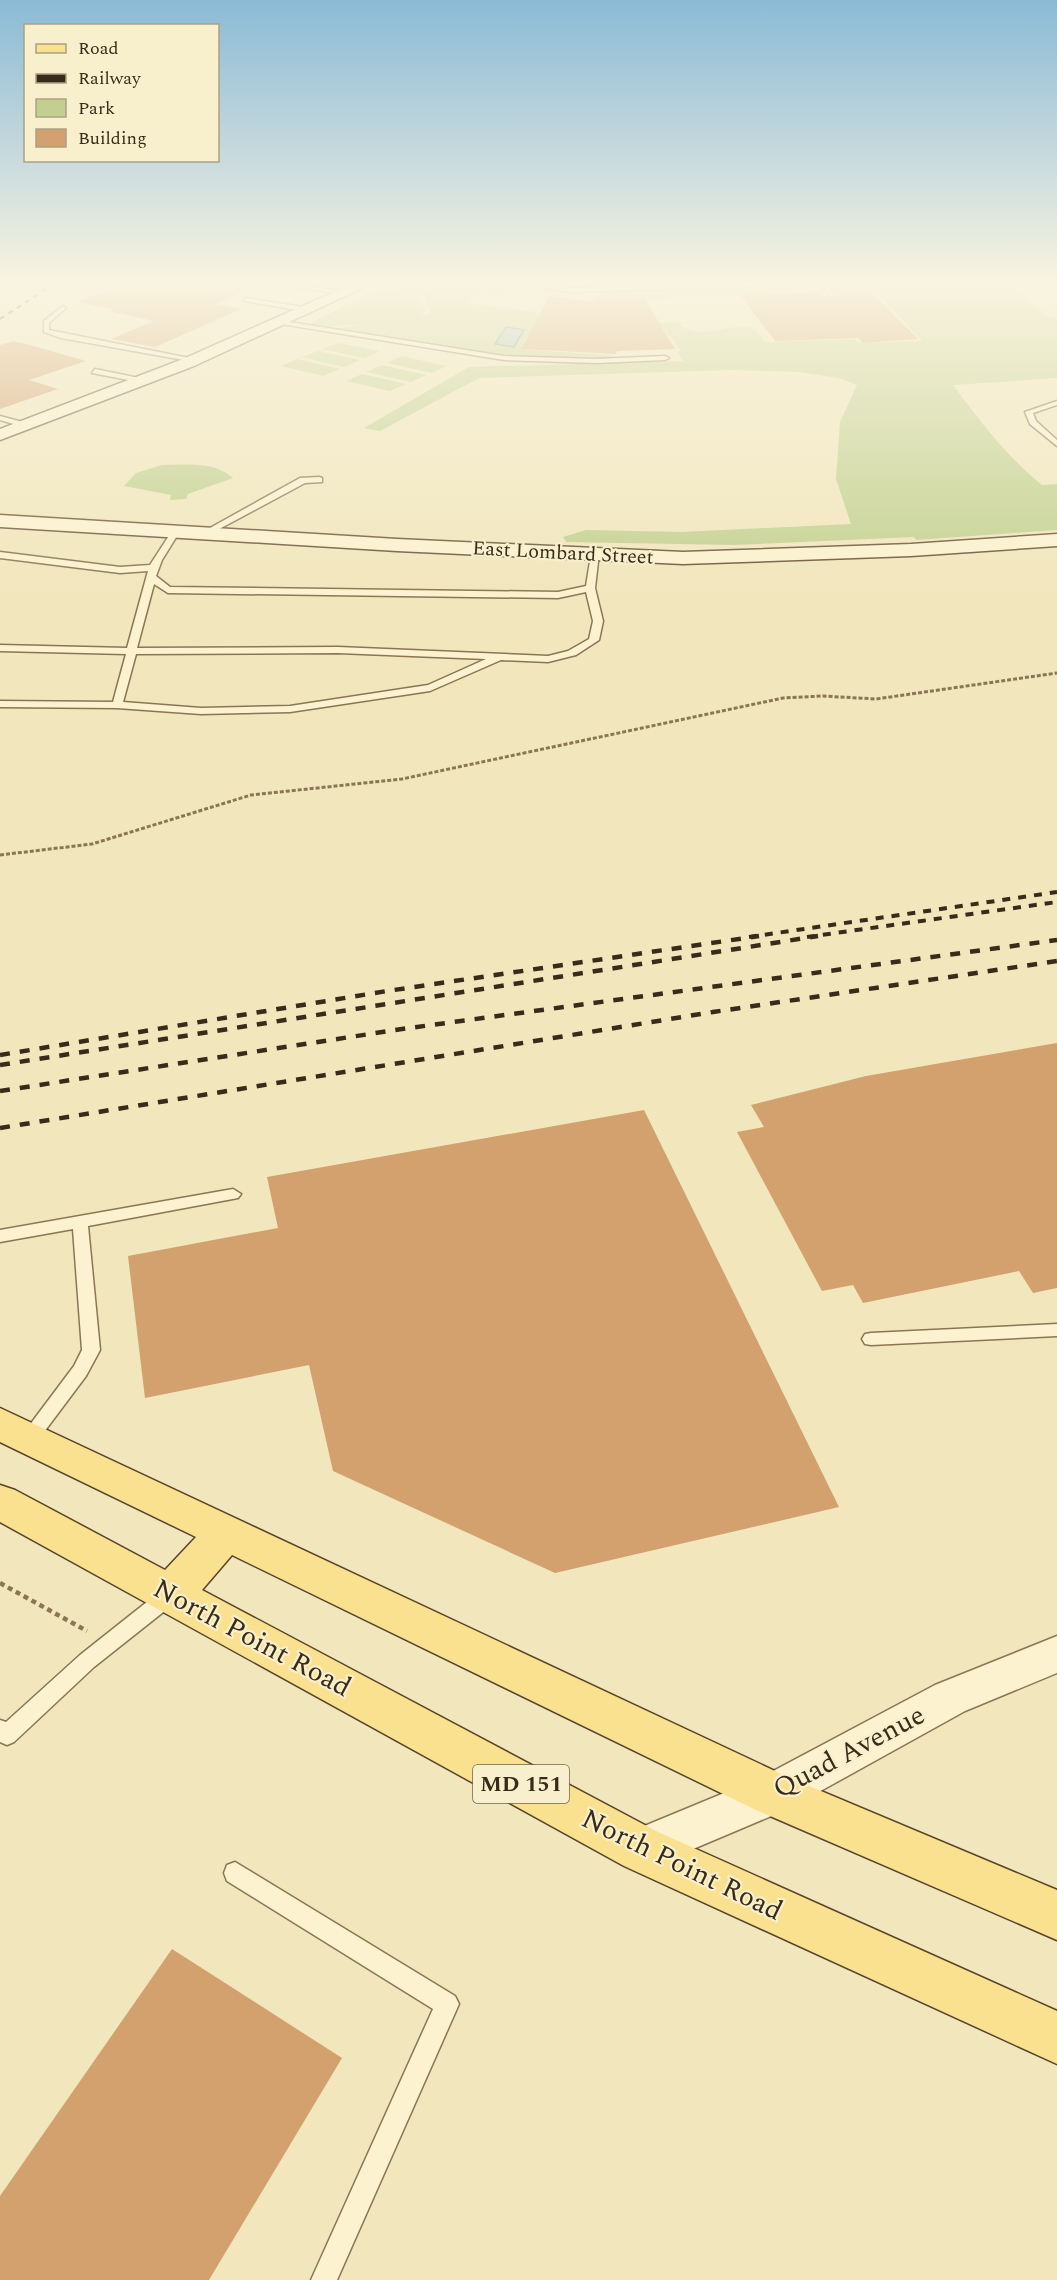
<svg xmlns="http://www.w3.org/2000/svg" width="1057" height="2280" viewBox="0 0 1057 2280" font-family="Spectral,serif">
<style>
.green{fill:#c2d08f}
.water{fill:#a0c2bb;stroke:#679089;stroke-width:1.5}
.building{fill:#d3a16e}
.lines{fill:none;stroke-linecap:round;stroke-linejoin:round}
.lane-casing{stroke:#8a7654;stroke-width:3}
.street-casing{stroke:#8a7654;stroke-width:3}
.secondary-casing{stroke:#6b5638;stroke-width:3}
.primary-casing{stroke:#574329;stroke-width:3}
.path-far2{stroke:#8a7654;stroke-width:1.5;stroke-dasharray:2 1.5;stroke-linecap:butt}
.path-far1{stroke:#8a7654;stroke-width:3;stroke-dasharray:4 2;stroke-linecap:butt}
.path{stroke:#8a7654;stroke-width:4.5;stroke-dasharray:5 4;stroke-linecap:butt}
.lane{fill:#fcf2cf;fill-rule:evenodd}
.street{fill:#fcf2cf;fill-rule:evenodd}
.secondary{fill:#fcf2cf;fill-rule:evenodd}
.primary{fill:#f9e18f;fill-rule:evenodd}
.rail-far2{stroke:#382b1a;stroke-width:2;stroke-dasharray:5 5;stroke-linecap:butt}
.rail-far1{stroke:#382b1a;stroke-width:4;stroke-dasharray:8 8;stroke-linecap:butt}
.rail{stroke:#382b1a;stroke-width:4.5;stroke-dasharray:10 10;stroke-linecap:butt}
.labels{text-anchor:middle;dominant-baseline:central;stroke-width:4.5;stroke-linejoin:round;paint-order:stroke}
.far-street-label{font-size:20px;fill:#382b1a;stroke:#f8efcc}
.shield{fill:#f8efcc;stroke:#72664f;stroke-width:1.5}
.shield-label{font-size:22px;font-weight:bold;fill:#382b1a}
.near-street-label{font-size:28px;fill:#382b1a;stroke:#f8efcc}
</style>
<rect width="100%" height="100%" fill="#f1e6bc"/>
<g class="green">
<polygon points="396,280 461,280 488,284 380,288"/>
<polygon points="595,280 744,280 599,285"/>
<polygon points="850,280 861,280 874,295 838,296 826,287"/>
<path d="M864,280H1005L1048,317H1057V378L953,385C980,421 1006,456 1042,485L1057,484V530L916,540L914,537L733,545L566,542L563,537L586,530L682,532L851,524L836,479L840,422L857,385L838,378L799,372L732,370L479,378L380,431L364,428L469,367L683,361L678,352L681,350L659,323L682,322L680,325C704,344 739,316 758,332C758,333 762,339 765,342L854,339L858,343L922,341L880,296H884L883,294H878Z"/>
<polygon points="487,286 491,287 467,303 541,313 523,349 614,356 604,358 500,355 333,329 426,315 430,312 423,294 430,288"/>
<polygon points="498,286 572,296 575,297 511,290 500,296 485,294"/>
<path d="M425,288L419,296L426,311L420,316C390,322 336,329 307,325L377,290Z"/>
<polygon points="763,289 766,294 595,301 594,298 603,294"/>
<polygon points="338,343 380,351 364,358 322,349"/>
<polygon points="318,351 360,360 344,367 302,357"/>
<polygon points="402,356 446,366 432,373 387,363"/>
<polygon points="297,359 340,369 323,376 281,366"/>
<polygon points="382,365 426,375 411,382 366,372"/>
<polygon points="362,374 406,384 390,391 346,381"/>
<path d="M162,465C186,465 214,461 233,478L188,494L186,499L170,500L171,495L124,486L136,473Z"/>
</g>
<polygon class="water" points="506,327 524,330 514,347 495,344"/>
<g class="building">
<polygon points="132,280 251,280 262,284 215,304 241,309 155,347 111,339 154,321 109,311 114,309 77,302"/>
<polygon points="820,292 823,296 874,295 918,339 863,343 858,338 775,341 740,295"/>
<polygon points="549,296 587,301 645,299 675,349 617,351 616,354 522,349"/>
<polygon points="13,341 30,345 86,361 29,380 58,389 0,409 0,345"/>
<polygon points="1057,1043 1057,1288 1033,1293 1019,1271 863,1303 853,1285 822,1291 737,1132 764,1127 751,1105 866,1076"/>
<polygon points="644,1110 839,1507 555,1573 333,1471 309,1365 145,1398 128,1256 278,1228 267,1177"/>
<polygon points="172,1949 342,2058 209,2280 0,2280 0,2196"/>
</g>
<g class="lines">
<g class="lane-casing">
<g id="lane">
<polygon points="253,280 272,280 349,293 346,295"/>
<polygon points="496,280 516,280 570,288 749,283 764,280 750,287 570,292"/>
<polygon points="246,298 309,308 312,310 309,312 244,301"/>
<polygon points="63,306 66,308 49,323 49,330 199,360 195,362 61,338 44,332 44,321"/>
<polygon points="283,321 504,356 596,359 665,356 669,358 665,360 596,363 504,360 281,324"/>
<polygon points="95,369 144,379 148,381 144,383 92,373"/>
<polygon points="1057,401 1057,405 1033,413 1036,421 1057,440 1057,446 1030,424 1025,412"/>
<polygon points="0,416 30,424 31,426 27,428 0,420"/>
<polygon points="319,477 322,478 322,482 305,483 208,535 201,533 300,478"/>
<path d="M176,528L180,531L162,560L156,576L170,587L558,592L586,586L591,555L599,553L595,588L603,621L599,640L576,655L548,662L501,660L430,691L290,712L201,714L117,708L0,707V701L113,702L126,654L0,651V645L127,648L148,571L120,573L0,558V552L120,567L150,565L172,531ZM154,584L168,593L558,598L586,592L593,621L589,639L568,651L548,656L338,647L137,648ZM338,653L486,659L428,685L290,706L201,708L123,702L136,654Z"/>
<polygon points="233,1189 241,1194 238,1198 88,1226 100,1350 86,1376 35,1444 29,1446 23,1444 20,1439 23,1434 74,1366 82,1350 73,1229 0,1242 0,1230"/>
<polygon points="1057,1324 1057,1336 871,1345 865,1344 862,1339 865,1334 871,1333"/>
<polygon points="169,1587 176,1590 179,1596 176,1602 94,1667 14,1742 7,1745 0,1742 0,1720 6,1722 80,1655 162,1590"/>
<polygon points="235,1862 455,1996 459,2004 337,2280 311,2280 433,2009 227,1881 224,1873 227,1865"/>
</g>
</g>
<g class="street-casing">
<polygon id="street" points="1057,1636 1057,1673 965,1711 788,1809 641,1871 625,1864 619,1849 625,1834 758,1779 935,1685"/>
</g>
<g class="secondary-casing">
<g id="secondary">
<polygon points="361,280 380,280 194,366 0,440 0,429 183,359"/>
<polygon points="0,515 397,539 683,552 911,544 1057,534 1057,546 911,556 683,564 397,551 0,527"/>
</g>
</g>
<g class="primary-casing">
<polygon id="primary" points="0,1408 790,1778 1057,1890 1057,1940 756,1810 232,1555 202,1590 658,1832 1057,2011 1057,2064 624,1866 0,1522 0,1485 15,1490 165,1570 196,1537 0,1442"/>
</g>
<g class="path-far2">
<polyline points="468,280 482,282"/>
<polyline points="814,280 820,286 847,280"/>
<polyline points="779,288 820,286 829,296"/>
</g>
<polyline class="path-far1" points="0,855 92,844 251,795 402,779 783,698 823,696 876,699 1057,673"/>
<polyline class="path" points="0,1583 87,1631"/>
<use href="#lane" class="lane"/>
<use href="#street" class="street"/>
<use href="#secondary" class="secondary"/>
<use href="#primary" class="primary"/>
<polyline class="rail-far2" points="0,319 60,280"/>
<g class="rail-far1">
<polyline points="749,937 1057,892"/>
<polyline points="807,937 1057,902"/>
</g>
<g class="rail">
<polyline points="0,1055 387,991 759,936"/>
<polyline points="0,1065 818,936"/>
<polyline points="0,1091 402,1029 1057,940"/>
<polyline points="0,1128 713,1012 1057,961"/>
</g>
</g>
<linearGradient id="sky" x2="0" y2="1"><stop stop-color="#8bbad6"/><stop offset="0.47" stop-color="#f9f4e1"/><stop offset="1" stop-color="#f9f4e1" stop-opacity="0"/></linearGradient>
<rect width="1057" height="600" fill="url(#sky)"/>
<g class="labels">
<g class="far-street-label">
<text transform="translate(563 553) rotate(3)">East Lombard Street</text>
</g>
<rect class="shield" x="473" y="1765" width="96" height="38" rx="4.5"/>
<g class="shield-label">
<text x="521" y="1784">MD 151</text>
</g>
<g class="near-street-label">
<text transform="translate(252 1638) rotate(28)">North Point Road</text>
<text transform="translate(849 1752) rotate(-28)">Quad Avenue</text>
<text transform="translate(682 1865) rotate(26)">North Point Road</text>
</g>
</g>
<rect x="24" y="24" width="195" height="138" fill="#f8efcc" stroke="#aba185" stroke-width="1.5"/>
<rect x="36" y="44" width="30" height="9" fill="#f9e18f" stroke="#aba185" stroke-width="1.5"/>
<text x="78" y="54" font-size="18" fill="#382b1a">Road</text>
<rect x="36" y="74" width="30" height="9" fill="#382b1a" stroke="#aba185" stroke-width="1.5"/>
<text x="78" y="84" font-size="18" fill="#382b1a">Railway</text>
<rect x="36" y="99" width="30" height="18" fill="#c2d08f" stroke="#aba185" stroke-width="1.5"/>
<text x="78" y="114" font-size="18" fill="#382b1a">Park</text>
<rect x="36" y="129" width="30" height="18" fill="#d3a16e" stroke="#aba185" stroke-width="1.5"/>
<text x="78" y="144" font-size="18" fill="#382b1a">Building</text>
</svg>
